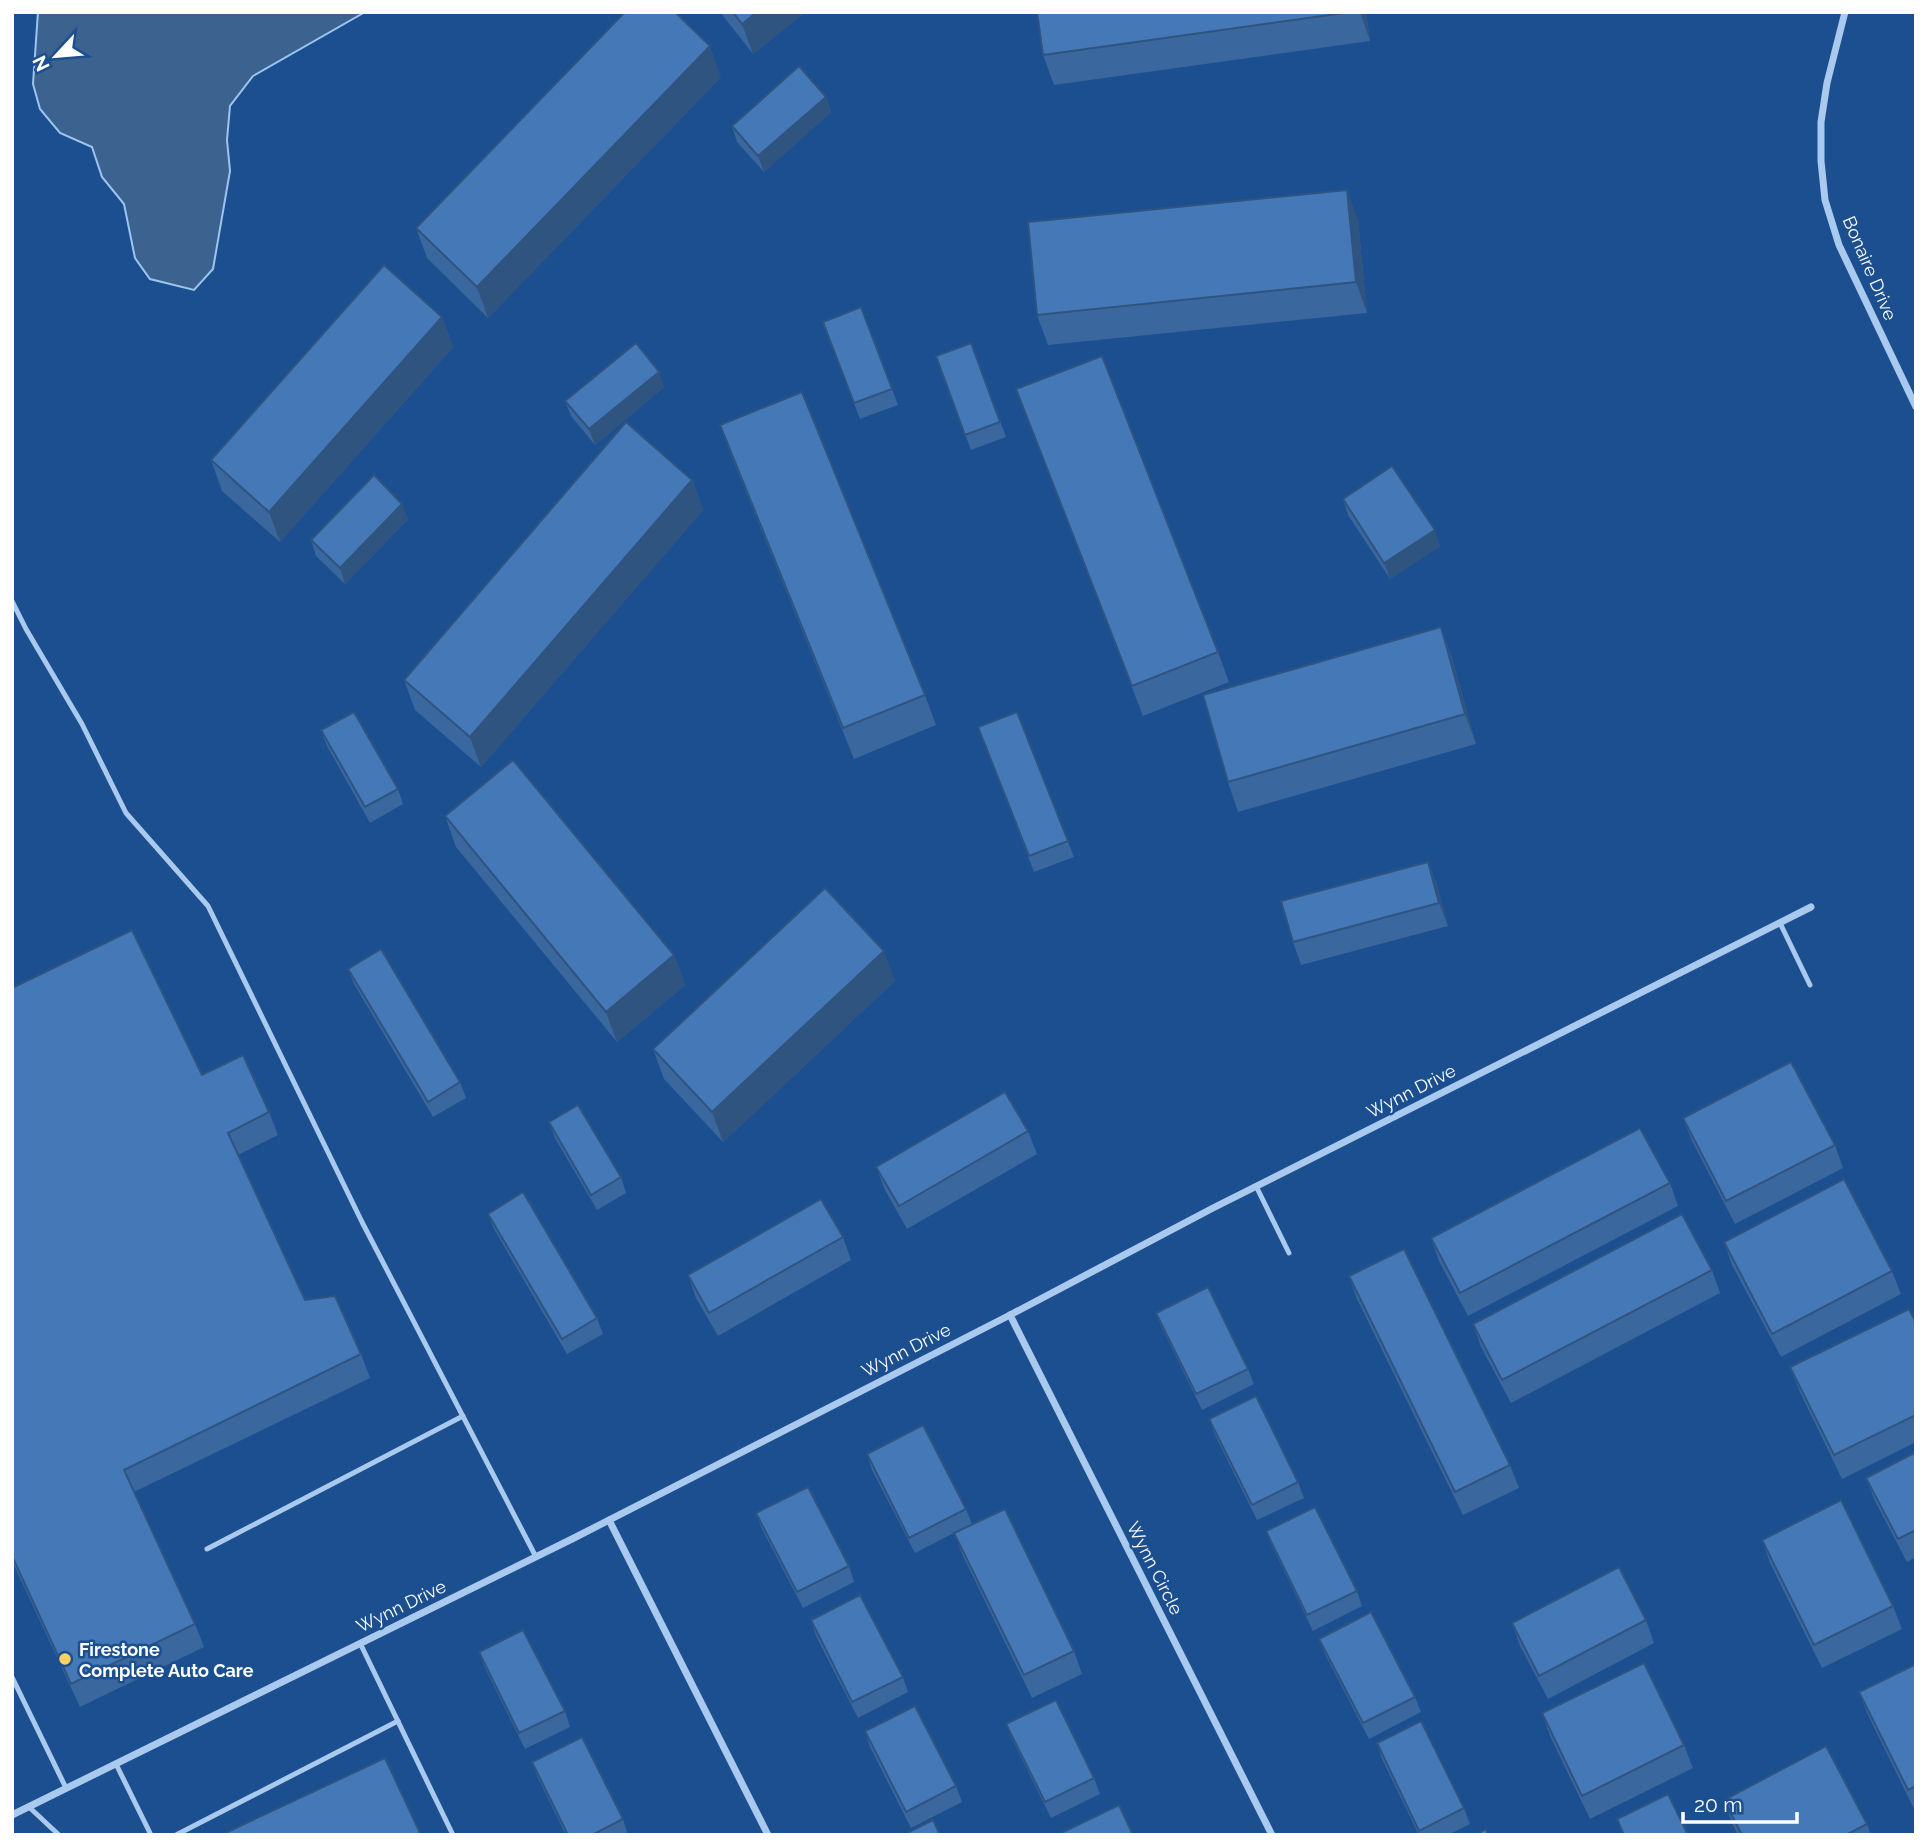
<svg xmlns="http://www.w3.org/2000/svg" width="1928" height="1847" viewBox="0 0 1928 1847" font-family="Raleway,sans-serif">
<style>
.water{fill:#3c6290;stroke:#9cc4f0;stroke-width:2}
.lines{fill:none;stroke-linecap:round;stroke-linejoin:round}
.lane{stroke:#a9c9ee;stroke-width:5}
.street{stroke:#a9c9ee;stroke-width:7}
.wall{fill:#3a679d}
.shaded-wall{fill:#305480}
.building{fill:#4478b7;stroke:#305480;stroke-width:2}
.poi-dot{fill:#ffd166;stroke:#1b4f8f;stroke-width:2.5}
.labels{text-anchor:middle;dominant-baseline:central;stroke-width:5;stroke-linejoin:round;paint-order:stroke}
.street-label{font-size:18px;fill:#fff;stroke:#1b4f8f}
.poi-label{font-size:18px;font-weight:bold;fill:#fff;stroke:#1b4f8f;text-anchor:start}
</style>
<rect width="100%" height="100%" fill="#1b4f8f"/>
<polygon class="water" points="38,12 365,12 253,76 230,106 227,140 230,171 213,269 194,290 150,279 135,258 124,204 102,177 92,147 60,133 40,109 33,84"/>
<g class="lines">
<g class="lane">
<polyline points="12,601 26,629 82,724 126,813 208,906 362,1222 536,1557"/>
<polyline points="1780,923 1810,985"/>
<polyline points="1256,1186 1289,1253"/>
<polyline points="207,1549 463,1416"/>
<polyline points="360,1643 453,1835"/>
<polyline points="12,1677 66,1788"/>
<polyline points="116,1764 151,1835"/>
<polyline points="29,1807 59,1835"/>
<polyline points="176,1835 398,1721"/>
</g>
<g class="street">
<polyline points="1845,12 1827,83 1821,122 1821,161 1825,200 1839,245 1916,407"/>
<polyline points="1010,1315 1272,1835"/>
<polyline points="609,1520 768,1835"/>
<polyline points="12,1815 572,1539 1010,1315 1213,1208 1811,907"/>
</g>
</g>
<g class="wall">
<polygon points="720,12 805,12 753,54"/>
<polygon points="1037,12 1366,12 1370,41 1054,85 1043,55"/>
<polygon points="721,77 488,318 427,258 416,228"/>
<polygon points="826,97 831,112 764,172 737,142 732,126"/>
<polygon points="1358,220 1367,313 1048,345 1037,315"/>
<polygon points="861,307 898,405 860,419 823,322"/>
<polygon points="442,317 453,347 280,542 222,491 211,460"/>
<polygon points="971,343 1006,437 971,450 936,356"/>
<polygon points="664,387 595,445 571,416 565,401"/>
<polygon points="1016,389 1218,652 1229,682 1143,716"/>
<polygon points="720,425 925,695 936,725 854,759 731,455"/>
<polygon points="692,480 703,510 481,767 415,710 404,680"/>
<polygon points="1343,499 1440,546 1390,579 1348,515"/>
<polygon points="408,519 345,584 316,556 311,540"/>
<polygon points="1441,627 1452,658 1476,744 1238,812 1228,782"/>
<polygon points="1017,712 1074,857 1034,872 978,727"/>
<polygon points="321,730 398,789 403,804 370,823 327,746"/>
<polygon points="445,816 674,955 685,985 617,1042 456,847"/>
<polygon points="1428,862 1437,885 1448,926 1301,965 1293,942"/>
<polygon points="348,969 460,1082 466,1098 433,1117 354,984"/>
<polygon points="895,981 723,1142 664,1079 653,1049"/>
<polygon points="12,988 202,1075 269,1112 278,1135 238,1155 305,1300 361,1354 370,1378 134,1492 195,1624 204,1647 80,1707 12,1561"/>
<polygon points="1683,1118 1835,1145 1843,1168 1735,1224 1692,1141"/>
<polygon points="549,1122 621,1177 626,1193 597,1210 555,1138"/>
<polygon points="1028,1131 1037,1154 907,1229 885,1190 876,1167"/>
<polygon points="1670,1183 1678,1206 1468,1316 1439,1261 1431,1238"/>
<polygon points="488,1214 597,1318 603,1334 567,1354 494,1229"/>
<polygon points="843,1237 851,1260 718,1336 696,1298 688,1275"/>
<polygon points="1724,1242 1892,1271 1901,1294 1781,1357 1732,1265"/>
<polygon points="1712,1270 1720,1293 1511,1403 1481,1347 1473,1324"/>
<polygon points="1349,1276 1510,1465 1519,1488 1463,1515 1357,1299"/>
<polygon points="1156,1313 1248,1369 1254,1384 1202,1410 1162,1328"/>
<polygon points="1916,1323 1916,1442 1842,1479 1799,1390 1790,1367"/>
<polygon points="1209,1419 1298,1482 1304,1498 1257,1520 1215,1435"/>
<polygon points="1916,1452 1916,1557 1907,1562 1875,1501 1866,1478"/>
<polygon points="867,1454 966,1509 972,1524 1074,1651 1082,1674 1032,1698 963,1556 954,1533 915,1553 872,1470"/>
<polygon points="756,1513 849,1566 854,1582 803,1608 762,1529"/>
<polygon points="1266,1531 1357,1591 1362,1606 1313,1631 1272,1546"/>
<polygon points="1762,1540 1893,1606 1902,1629 1822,1668 1770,1563"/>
<polygon points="811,1620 903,1677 908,1692 858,1718 816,1636"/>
<polygon points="1646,1620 1654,1643 1548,1699 1520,1646 1512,1623"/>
<polygon points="1319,1639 1415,1697 1421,1712 1369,1739 1325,1654"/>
<polygon points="479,1652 565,1711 570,1727 525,1749 485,1668"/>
<polygon points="1916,1664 1916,1813 1868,1715 1859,1692"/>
<polygon points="1542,1713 1684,1745 1693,1768 1590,1819 1550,1736"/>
<polygon points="1006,1724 1094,1778 1100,1794 1051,1818 1012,1739"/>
<polygon points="865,1731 956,1786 962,1802 911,1828 870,1747"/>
<polygon points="1377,1743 1464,1808 1470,1824 1448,1835 1419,1835 1382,1759"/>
<polygon points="532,1762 623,1819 628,1835 566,1835 538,1778"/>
<polygon points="1724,1800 1867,1824 1871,1835 1738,1835 1732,1823"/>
</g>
<g class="shaded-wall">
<polygon points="757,12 805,12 753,54 742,24"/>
<polygon points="1360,12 1366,12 1370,41"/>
<polygon points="710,46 721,77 488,318 477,287"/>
<polygon points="826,97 831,112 764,172 758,156"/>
<polygon points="1347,190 1358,220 1367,313 1356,282"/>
<polygon points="442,317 453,347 280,542 269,512"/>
<polygon points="659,372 664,387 595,445 589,429"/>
<polygon points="692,480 703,510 481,767 470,737"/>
<polygon points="402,504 408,519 345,584 340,568"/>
<polygon points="1435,530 1440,546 1390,579 1384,563"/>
<polygon points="1441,627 1452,658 1476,744 1465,714"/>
<polygon points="1428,862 1437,885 1448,926 1439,903"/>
<polygon points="884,951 895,981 723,1142 712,1112"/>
<polygon points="674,955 685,985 617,1042 606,1012"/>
</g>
<g class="building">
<polygon points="625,12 675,12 710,46 477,287 416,228"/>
<polygon points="733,12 757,12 742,24"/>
<polygon points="1037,12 1351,12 1043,55"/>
<polygon points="799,66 826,97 758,156 732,126"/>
<polygon points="1347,190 1356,282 1037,315 1028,222"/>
<polygon points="384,265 442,317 269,512 211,460"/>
<polygon points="861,307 892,389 854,403 823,322"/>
<polygon points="636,343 659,372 589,429 565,401"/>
<polygon points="971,343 1000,422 965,435 936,356"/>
<polygon points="1102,356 1218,652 1132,686 1016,389"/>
<polygon points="802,392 925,695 843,728 720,425"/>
<polygon points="626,422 692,480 470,737 404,680"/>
<polygon points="1392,466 1435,530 1384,563 1343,499"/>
<polygon points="374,475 402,504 340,568 311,540"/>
<polygon points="1441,627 1465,714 1228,782 1203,695"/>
<polygon points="354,712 398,789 365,807 321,730"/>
<polygon points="1017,712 1068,841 1029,856 978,727"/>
<polygon points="513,760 674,955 606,1012 445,816"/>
<polygon points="1428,862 1439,903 1293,942 1281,901"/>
<polygon points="825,888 884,951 712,1112 653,1049"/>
<polygon points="132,930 202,1075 243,1055 269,1112 228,1133 305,1300 335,1296 361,1354 124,1470 195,1624 71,1684 12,1556 12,988"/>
<polygon points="381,949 460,1082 428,1102 348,969"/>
<polygon points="1791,1062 1835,1145 1726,1201 1683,1118"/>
<polygon points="1005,1092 1028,1131 899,1206 876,1167"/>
<polygon points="578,1105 621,1177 591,1195 549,1122"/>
<polygon points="1640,1128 1670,1183 1460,1293 1431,1238"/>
<polygon points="1844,1179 1892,1271 1772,1334 1724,1242"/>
<polygon points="523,1192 597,1318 562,1339 488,1214"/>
<polygon points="821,1199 843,1237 709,1313 688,1275"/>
<polygon points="1682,1214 1712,1270 1502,1380 1473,1324"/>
<polygon points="1404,1249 1510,1465 1455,1492 1349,1276"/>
<polygon points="1208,1287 1248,1369 1196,1394 1156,1313"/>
<polygon points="1909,1309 1916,1323 1916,1415 1834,1455 1790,1367"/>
<polygon points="1256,1396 1298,1482 1252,1505 1209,1419"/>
<polygon points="923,1425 966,1509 909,1538 867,1454"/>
<polygon points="1916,1452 1916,1530 1898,1539 1866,1478"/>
<polygon points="808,1487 849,1566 797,1592 756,1513"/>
<polygon points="1841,1500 1893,1606 1814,1645 1762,1540"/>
<polygon points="1315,1507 1357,1591 1307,1615 1266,1531"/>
<polygon points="1005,1509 1074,1651 1024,1675 954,1533"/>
<polygon points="1619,1567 1646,1620 1539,1676 1512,1623"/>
<polygon points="860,1595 903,1677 852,1702 811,1620"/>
<polygon points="1371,1612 1415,1697 1363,1723 1319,1639"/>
<polygon points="523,1630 565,1711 519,1733 479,1652"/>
<polygon points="1644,1663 1684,1745 1582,1796 1542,1713"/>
<polygon points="1916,1664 1916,1786 1908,1790 1859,1692"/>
<polygon points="1056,1700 1094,1778 1045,1802 1006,1724"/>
<polygon points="915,1706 956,1786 906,1812 865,1731"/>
<polygon points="1421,1721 1464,1808 1419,1831 1377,1743"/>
<polygon points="582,1737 623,1819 592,1835 568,1835 532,1762"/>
<polygon points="1826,1746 1867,1824 1846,1835 1742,1835 1724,1800"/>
<polygon points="385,1758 421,1835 221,1835"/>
<polygon points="1668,1794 1688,1835 1624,1835 1617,1819"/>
<polygon points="1119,1805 1133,1835 1059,1835 1059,1834"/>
<polygon points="933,1820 940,1835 903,1835"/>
<polygon points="1486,1829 1488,1835 1475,1835"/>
</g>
<circle class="poi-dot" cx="65" cy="1659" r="7"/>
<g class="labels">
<g class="street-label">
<text transform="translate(1870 268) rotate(67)">Bonaire Drive</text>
<text transform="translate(1411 1091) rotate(-27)">Wynn Drive</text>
<text transform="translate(906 1350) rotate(-27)">Wynn Drive</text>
<text transform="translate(1155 1568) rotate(63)">Wynn Circle</text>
<text transform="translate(401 1606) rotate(-26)">Wynn Drive</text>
</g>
<g class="poi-label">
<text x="79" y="1649">Firestone<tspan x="79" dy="21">Complete Auto Care</tspan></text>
</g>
</g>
<rect width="1928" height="1847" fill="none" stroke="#ffffff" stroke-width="28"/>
<g transform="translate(56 56) rotate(244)" stroke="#1b4f8f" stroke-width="5" paint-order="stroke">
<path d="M0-5L12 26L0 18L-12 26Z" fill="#ffffff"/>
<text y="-10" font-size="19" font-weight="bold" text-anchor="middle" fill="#ffffff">N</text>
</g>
<path d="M1683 1812v10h114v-10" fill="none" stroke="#ffffff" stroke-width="3.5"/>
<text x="1694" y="1812" font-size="21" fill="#ffffff" stroke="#1b4f8f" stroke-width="5" paint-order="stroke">20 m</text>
</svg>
